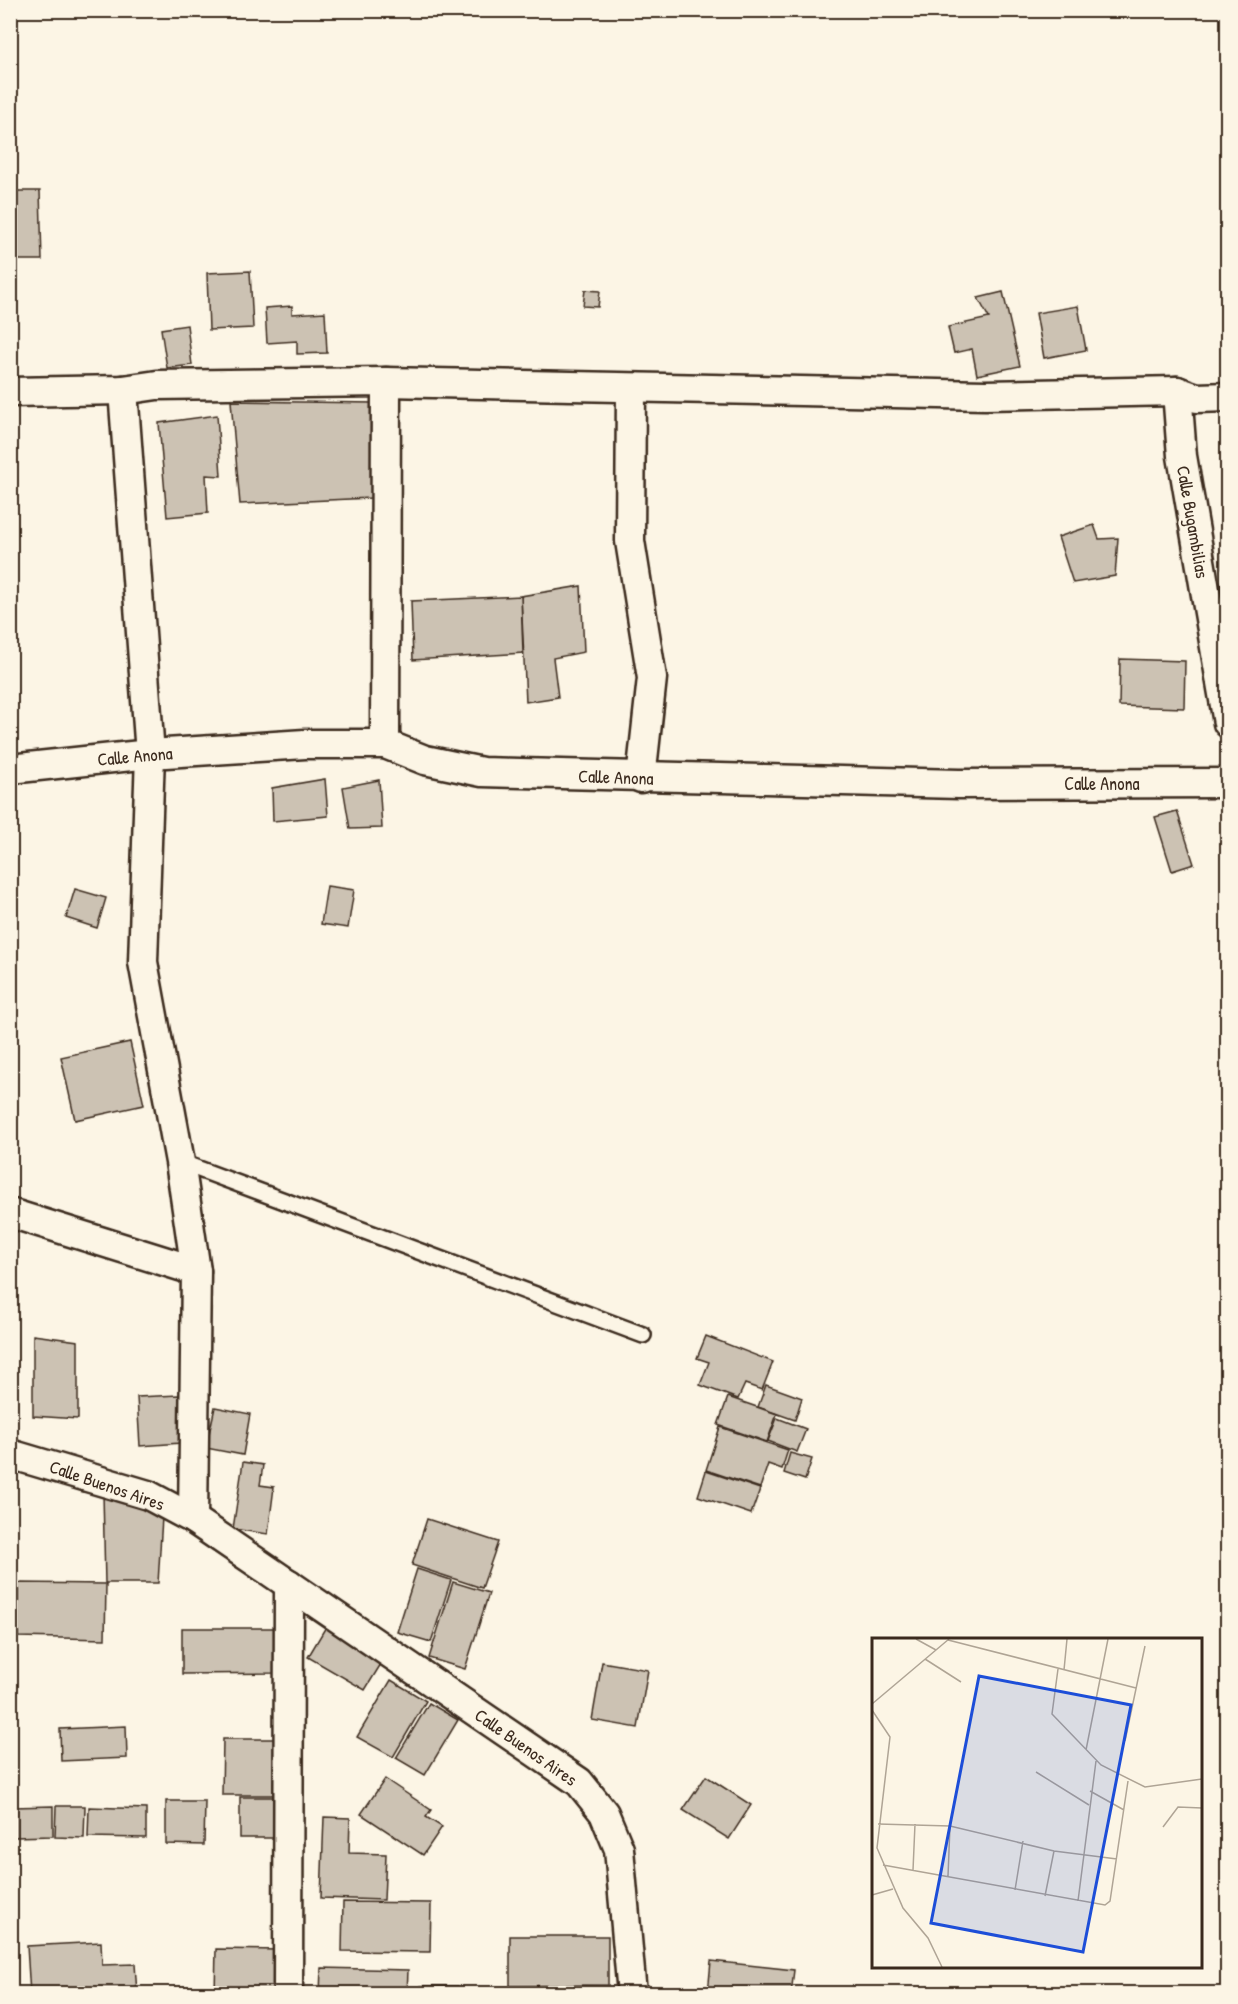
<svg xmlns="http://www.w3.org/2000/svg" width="1238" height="2004" viewBox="0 0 1238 2004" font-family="'Patrick Hand',sans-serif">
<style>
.building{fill:#ccc2b3;stroke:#3b2a1e;stroke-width:1.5}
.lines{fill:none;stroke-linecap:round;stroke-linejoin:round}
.service-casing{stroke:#3b2a1e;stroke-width:20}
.minor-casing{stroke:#3b2a1e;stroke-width:33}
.service{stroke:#fcf5e5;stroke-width:15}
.minor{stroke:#fcf5e5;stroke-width:28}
.labels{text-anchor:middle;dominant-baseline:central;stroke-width:5;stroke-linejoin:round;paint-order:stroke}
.street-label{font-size:18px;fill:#3b2a1e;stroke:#fcf5e5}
.inset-road{fill:none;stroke:#afa495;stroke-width:1.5}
.view{fill:#1d4ed8;fill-opacity:0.15;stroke:#1d4ed8;stroke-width:3}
.inset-edge{fill:none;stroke:#3b2a1e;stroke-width:3}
</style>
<rect width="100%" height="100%" fill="#fcf5e5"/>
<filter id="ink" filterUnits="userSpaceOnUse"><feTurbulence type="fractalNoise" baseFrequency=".0167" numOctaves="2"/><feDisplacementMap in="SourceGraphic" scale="12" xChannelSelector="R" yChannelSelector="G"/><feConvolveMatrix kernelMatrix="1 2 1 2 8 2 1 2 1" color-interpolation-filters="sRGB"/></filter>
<g filter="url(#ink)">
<g class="building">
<polygon points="10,191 40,191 42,260 10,260"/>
<polygon points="250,271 253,328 209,330 207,273"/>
<polygon points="585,290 600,291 598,307 583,306"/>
<polygon points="1003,292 1020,366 977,375 972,349 954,353 948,327 989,318 978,298"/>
<polygon points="292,306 292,314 325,312 327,353 297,354 297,341 267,343 265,308"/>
<polygon points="1078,306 1086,350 1044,358 1036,313"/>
<polygon points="187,325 192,365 167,368 161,329"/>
<polygon points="1228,341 1228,385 1227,385 1222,342"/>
<polygon points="231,401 374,403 371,498 240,504"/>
<polygon points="217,415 221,476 206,475 208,513 167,517 159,423"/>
<polygon points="1094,525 1099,539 1118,538 1115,576 1073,583 1058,537"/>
<rect x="1223" y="532" width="5" height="36"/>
<polygon points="581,586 584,652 553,658 558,697 526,702 521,596"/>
<polygon points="521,596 523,653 413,660 411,601"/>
<polygon points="1120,659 1185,661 1184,708 1119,706"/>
<polygon points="325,779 328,816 273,821 272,788"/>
<polygon points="379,780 382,828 350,829 343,787"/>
<polygon points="1177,811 1194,864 1172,871 1155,817"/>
<polygon points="327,886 354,890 348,928 321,924"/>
<polygon points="75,889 106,898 97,928 66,918"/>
<polygon points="130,1042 144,1105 75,1120 61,1057"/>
<polygon points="33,1335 78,1341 78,1419 33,1416"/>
<polygon points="706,1336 773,1362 762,1390 745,1384 738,1399 700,1385 709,1362 697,1358"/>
<polygon points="766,1385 802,1398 795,1420 758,1407"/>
<polygon points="179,1395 181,1443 140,1446 137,1397"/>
<polygon points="728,1397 777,1414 767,1442 718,1425"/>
<polygon points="215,1407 250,1414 243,1455 206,1448"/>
<polygon points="777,1418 806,1429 797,1452 768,1441"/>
<polygon points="720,1427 788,1450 782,1469 768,1464 760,1488 706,1470"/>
<polygon points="790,1453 812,1459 805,1480 784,1473"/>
<polygon points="243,1462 263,1465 260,1485 274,1487 268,1534 233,1529"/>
<polygon points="706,1471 760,1489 751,1514 698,1496"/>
<polygon points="103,1493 162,1517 158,1583 105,1583"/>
<polygon points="427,1519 498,1542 482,1588 412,1565"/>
<polygon points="417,1569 451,1580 431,1642 397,1632"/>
<polygon points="453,1582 489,1593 465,1669 429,1658"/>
<polygon points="18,1583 106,1584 105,1639 18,1637"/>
<polygon points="327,1625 384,1659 365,1690 308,1657"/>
<polygon points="182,1628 278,1628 278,1673 182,1674"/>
<polygon points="602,1662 648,1670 638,1728 592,1720"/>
<polygon points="391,1680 426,1701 393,1757 357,1737"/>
<polygon points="429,1703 458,1720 425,1775 396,1758"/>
<polygon points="126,1726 127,1758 61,1761 60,1729"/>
<polygon points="223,1739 285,1739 285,1795 222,1795"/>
<polygon points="706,1776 751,1805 729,1839 683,1810"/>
<polygon points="385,1779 431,1810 426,1817 442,1827 423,1855 361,1814"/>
<polygon points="240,1797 284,1797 285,1838 240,1838"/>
<polygon points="166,1801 205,1801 204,1845 166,1844"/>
<polygon points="53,1806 53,1836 14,1837 13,1807"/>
<polygon points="56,1806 85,1806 84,1838 55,1837"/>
<polygon points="89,1807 146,1809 146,1838 88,1837"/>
<polygon points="324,1817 350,1818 349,1853 386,1854 384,1900 321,1898"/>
<polygon points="343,1902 431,1903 430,1952 342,1951"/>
<polygon points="510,1936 608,1936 608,1985 510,1986"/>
<polygon points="101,1942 102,1965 135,1964 137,1994 30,1994 27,1946"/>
<polygon points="216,1949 280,1950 279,1994 215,1994"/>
<polygon points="711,1961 794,1970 791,1994 708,1994"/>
<polygon points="321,1968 408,1970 407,1994 320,1994"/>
<rect x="421" y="1986" width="37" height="8"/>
<polygon points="803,1991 844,1992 803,1994"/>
</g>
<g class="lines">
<g class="service-casing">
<polyline id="service" points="180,1162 643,1335"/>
</g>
<g class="minor-casing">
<g id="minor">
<polyline points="631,388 630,541 652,678 641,778"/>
<polyline points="123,390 150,754 143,962 180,1162 196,1271 193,1519"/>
<polyline points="1177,391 1182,456 1228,723"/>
<polyline points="10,392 123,390 157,385 386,382 985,395 1177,391 1197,398 1228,397"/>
<polyline points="385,744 386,382"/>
<polyline points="10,769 150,754 305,744 385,744 425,760 482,772 959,784 1228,783"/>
<polyline points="10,1213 196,1271"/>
<polyline points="10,1454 148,1495 193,1519 579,1782 604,1813 619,1849 632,1994"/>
<polyline points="288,1994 289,1584"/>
</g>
</g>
<use href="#service" class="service"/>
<use href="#minor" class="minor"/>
</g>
</g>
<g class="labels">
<g class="street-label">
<text transform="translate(1193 522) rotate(80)">Calle Bugambilias</text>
<text transform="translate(135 756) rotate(-5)">Calle Anona</text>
<text transform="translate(616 777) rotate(2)">Calle Anona</text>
<text x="1102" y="783">Calle Anona</text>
<text transform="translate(107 1485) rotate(19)">Calle Buenos Aires</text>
<text transform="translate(526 1747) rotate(35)">Calle Buenos Aires</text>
</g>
</g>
<g transform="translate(872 1638)">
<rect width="330" height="330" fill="#fcf5e5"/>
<path class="inset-road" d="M44,1L64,12M76,2L264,50M53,21L89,44M186,31L180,76L229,127L273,149L330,141M192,32L195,1M0,66L77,1M0,72L18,99L5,210L31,270L56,300L70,329M253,103L273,8M214,112L236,1M164,134L217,167M218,153L252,172M6,186L78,188L182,213L245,221M291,189L306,169L330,170M11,227L233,267L238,263L256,143M41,232L43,186M76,238L78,188M143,252L151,203M0,257L21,251M173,258L182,213M206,263L224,123"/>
<path class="view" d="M107,38L259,67L211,314L59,285Z"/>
<rect width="330" height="330" class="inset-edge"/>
</g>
<rect width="1238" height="2004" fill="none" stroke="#fcf5e5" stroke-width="36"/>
<rect x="18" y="18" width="1202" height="1968" fill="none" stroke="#3b2a1e" stroke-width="2" filter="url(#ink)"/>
</svg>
